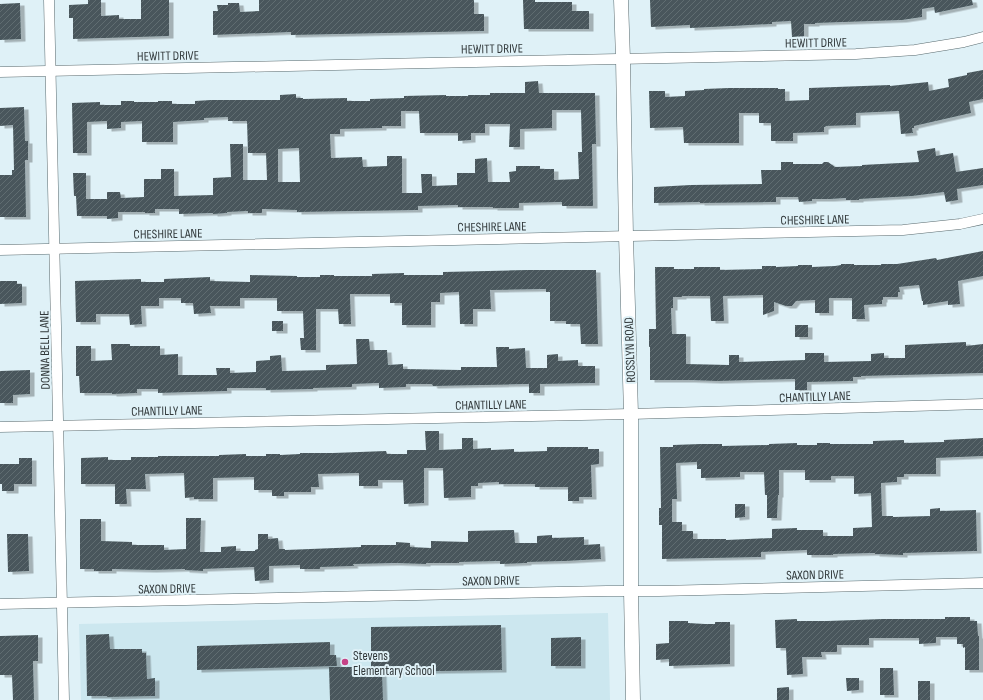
<svg xmlns="http://www.w3.org/2000/svg" width="983" height="700" viewBox="0 0 983 700" font-family="'Sofia Sans Condensed',sans-serif">
<style>
.built{fill:#cce7ef}
.building{fill:url(#building-hatch);fill-rule:evenodd;filter:url(#shadow)}
.lines{fill:none;stroke-linecap:round;stroke-linejoin:round}
.street-casing{stroke:#5a6b6f;stroke-width:11}
.secondary-casing{stroke:#5a6b6f;stroke-width:15}
.street{stroke:#fff;stroke-width:10}
.secondary{stroke:#fff;stroke-width:14}
.poi-dot{fill:#c64287;stroke:#dff1f7;stroke-width:1.5}
.labels{text-anchor:middle;stroke-width:4;stroke-linejoin:round;paint-order:stroke}
.street-label{font-size:13px;fill:#31383a;stroke:#dff1f7}
.poi-label{font-size:13px;fill:#31383a;stroke:#dff1f7;text-anchor:start}
</style>
<defs>
<pattern id="building-hatch" width="6" height="6" patternUnits="userSpaceOnUse"><rect width="6" height="6" fill="#48575c"/><path d="M-1 1l2-2M0 6l6-6M5 7l2-2" fill="none" stroke="#606d71"/></pattern>
<filter id="shadow"><feDropShadow dx="4.5" dy="2.5" stdDeviation="0" flood-color="#0004"/></filter>
</defs>
<rect width="100%" height="100%" fill="#dff1f7"/>
<path class="built" d="M608,613L610,700H81L79,624Z"/>
<g class="building">
<path d="M88,0H101V16L119,15V19H141V0H169V36L73,39V18H69V5L88,4Z"/>
<path d="M259,0H474V14H484V31L291,35V32L213,35V11H218L217,5H228V3H239L240,12L259,11Z"/>
<path d="M523,0H535V2H572V11H589V29H524Z"/>
<path d="M650,0H972L973,5L935,13L934,7L922,9V17L902,20L815,23V24H804V36L792,37L791,21L772,22V24L750,25L733,26L690,28V25L651,27Z"/>
<path d="M20,3L21,39L0,40V4Z"/>
<path d="M983,70V99L969,102L971,113L914,126V128H912L913,133L901,134L899,111L856,113V125L825,126L826,127H824V132L793,133V141H771V123H759V113H739V143H684L683,127L650,128L649,91H665V97L685,96V91L704,90V89L729,88H778V89H785V101L809,100V88L890,85V86L928,82L929,91L949,87L948,79L967,75V73Z"/>
<path d="M538,81L539,93H595L596,144H592L593,206H562V202L519,203V208H493V207H458V205L418,206V210L297,212V210L262,209V213H248V211L227,212V213L213,214V213L179,214V209H155V213H145V212H118V218L107,219V216H77L76,196H74L73,173H86V199H107V192H120L121,198L144,197V179H161V169H174V196L213,195V178L231,177L230,144H243V180H267L266,153H248L247,121H228V117L204,118V120L173,122V142H142V121L121,122V128L107,129V121L87,122V153H73L72,103L100,102V105H121V101H134V102H158V101H172V104H195V101L211,100H280V95L296,94V98H303V99L347,98V101H370V99L404,98V96L446,95V96H468V95H490V93H525V82ZM552,110H581L582,152H578L579,179L554,180V169H540V166H516V171L509,172L510,182H488L487,158L475,159V173H457V185L432,186V174H421L422,193H402V156H387V166L363,167L362,157L331,158L330,134H340V129L382,128V126H401V111H419L420,133H458V141L471,140V133H485V124H510L509,147H520V129L552,128ZM299,148L300,182H278V149Z"/>
<path d="M24,107L25,141H28V160H25L26,217H0V175H12V170H14L13,125L0,126V108Z"/>
<path d="M935,148L936,156L953,153L956,172L983,168V185L957,189L958,200L946,202L944,192L912,196L859,199V200H846V198L830,199H812V201L799,202L798,197H776V202L700,203V202L654,203V187L691,185L762,184L761,170H781V162H793V164H822L824,162H828L835,167L862,166V165L919,162L917,151Z"/>
<path d="M983,251V276L958,281L960,304L948,305V301L923,305V301H922L919,285L899,287L900,292H898V297H883V300H882V304L864,305L865,319H852V298H829V313H815V300L796,301L792,306H786L774,302V311L763,315V295L723,296L724,321H711L710,296H682V297H673V308H671L672,334H686V364L729,365V355H739V362L805,360V353H824V362L871,361V354L884,353V358H905V345L966,342V346L983,344V373L861,376V377H853V381L807,382V390H795V379L717,381L690,380H650V347H649V329H656L655,267H674V269H694V267H720V270L762,269V266H776V267L798,266V265H812V267L835,266L841,265V264H854V265H881V264H897L936,258L937,260Z"/>
<path d="M528,270H596L598,344H581L580,324H566V321H550V292H546V289L490,290L491,309H473V324H460L459,292L440,293V302H431V325H402V303H390V294H350L351,324H339L338,309H316V350H301L300,338H304L303,311H277V298H240V306H210L211,313L194,314L193,303H181V298H159V306H141L142,324L130,325L129,314H96V322H76L75,281L141,279V282H164V279L210,277V281L250,282V275L297,276V277H320V275H334V276H372V274L404,273V275H443V272Z"/>
<path d="M0,281H17V284H22V303L0,304Z"/>
<rect x="272" y="321" width="11" height="10"/>
<rect x="795" y="325" width="13" height="12"/>
<path d="M356,339H369L370,350H387L388,365L403,364V369L461,370V367H497L496,347H509V349L525,348L526,368H547V355L558,354V361L578,360V366H595V383L540,384V393H529V384L433,386L432,384H406V387L379,388V383L352,384V387L313,388V389L266,390V388H227V391L191,392L158,393V389H137V393L112,394V393H80L79,376H76V346H91V361L112,360L111,344H130V346H160V355L178,354V375H217L216,368H230V373L256,372V361L270,360V356L281,355L282,371L326,370V365L357,364Z"/>
<path d="M30,370V394L13,395V403H0V371Z"/>
<path d="M425,431H439V450L462,449V438H473V449L491,448V450L514,449V452L547,451V447H588V449H599V464L591,465L592,497H579V501H568V487H535V484H499V482L478,483V486H471V497L444,498L443,468H424V503L404,504L403,480H378V486H359V473L318,474L319,487H311V492H284V496H272V490H254V477L213,478V499H194V497L185,498L184,473L145,474L146,489H126L127,504H115V484H81V458L108,457V460H131V457H158V456H219V455L246,454V456H266V454H280V455L300,454V453H333L386,451L387,454H407V450H426Z"/>
<path d="M983,438V456L936,458V474H904V477H897V482L881,483L882,516H893V517L930,516V509L940,508V511L976,510L977,551L903,553V555L875,554V553L833,554V555H807V550L761,552V557L662,559V525H659V508H661L660,447H673V445L701,444H722V446L769,445V444L797,443V445H817V443H830V444H873V441L904,440V443L944,442V440ZM697,462V469H701V478L740,477V472H764L765,495H767V518H777L778,495H779V470H805V480H831V476H854V494L871,493L872,527L853,528V536H823V530H797V528L772,529V538L726,540V539H693V531H682V522H672V499H677L676,463Z"/>
<path d="M19,458H32V484H14V491H2V484H0V464H19Z"/>
<path d="M735,504H745V517L735,518Z"/>
<path d="M186,518H201L200,552H221V547L236,546V551H255V550L258,549V534H268V539L278,538L279,549H285V550L361,547V545H396V542L410,543V547L431,548V541L468,542V531L514,530L515,543H537V536L552,535V538L584,537V545L600,544L601,559L565,561L527,562V563L500,564V561L459,562V563H426V564L396,563L353,564L354,566L320,567V569H300V565L269,566V580L255,581L254,567L203,569V571L185,570V569L152,570L112,569V571H94V569H80V519H101V541L132,542V545H164V550L186,549Z"/>
<path d="M7,534H28L29,571L8,572Z"/>
<path d="M945,617H970V621H977L978,636H979V670H965V647L963,648V644H957V637H936V643L919,644V638H869V645H837V652H821L822,657H802L803,674L787,675L786,648H776L775,620L797,619V621H827L883,619H945Z"/>
<path d="M669,621H688V623L705,624H715V622H730V664L669,666V659L656,660V644L669,643Z"/>
<path d="M501,625L502,670L382,672L383,700H330L329,667H371V627Z"/>
<path d="M109,634L110,649H142V653H146L147,679L155,678V696L107,697V696H87L86,635Z"/>
<path d="M38,635V661H33L34,700H13L12,675H0V636Z"/>
<path d="M581,637V666H551V638Z"/>
<path d="M330,642V655H336L337,666L197,670V646Z"/>
<path d="M880,668H893L894,695H880Z"/>
<path d="M846,678H859V690L847,691Z"/>
<rect x="918" y="681" width="12" height="19"/>
<path d="M789,687V700H777V688Z"/>
</g>
<g class="lines">
<defs>
<g id="street">
<path d="M49,0L64,700"/>
<path d="M0,72L856,54L915,50L964,42L983,37"/>
<path d="M0,250L903,230L960,224L983,219"/>
<path d="M0,427L631,414L983,404"/>
<path d="M0,604L607,591H659L983,583"/>
</g>
<path id="secondary" d="M621,0L623,59L626,236L631,414V591L633,700"/>
</defs>
<use href="#street" class="street-casing"/>
<use href="#secondary" class="secondary-casing"/>
<use href="#street" class="street"/>
<use href="#secondary" class="secondary"/>
</g>
<circle class="poi-dot" cx="345" cy="662" r="4"/>
<g class="labels">
<g class="street-label">
<text transform="translate(816 42) rotate(-1)" y="5">HEWITT DRIVE</text>
<text transform="translate(492 48) rotate(-1)" y="5">HEWITT DRIVE</text>
<text transform="translate(168 55) rotate(-1)" y="5">HEWITT DRIVE</text>
<text transform="translate(815 219) rotate(-1)" y="5">CHESHIRE LANE</text>
<text transform="translate(492 226) rotate(-1)" y="5">CHESHIRE LANE</text>
<text transform="translate(168 233) rotate(-1)" y="5">CHESHIRE LANE</text>
<text transform="translate(44 350) rotate(-91)" y="5">DONNA BELL LANE</text>
<text transform="translate(629 350) rotate(-92)" y="5">ROSSLYN ROAD</text>
<text transform="translate(815 396) rotate(-2)" y="5">CHANTILLY LANE</text>
<text transform="translate(491 404) rotate(-1)" y="5">CHANTILLY LANE</text>
<text transform="translate(167 410) rotate(-1)" y="5">CHANTILLY LANE</text>
<text transform="translate(815 574) rotate(-1)" y="5">SAXON DRIVE</text>
<text transform="translate(491 580) rotate(-1)" y="5">SAXON DRIVE</text>
<text transform="translate(167 588) rotate(-1)" y="5">SAXON DRIVE</text>
</g>
<g class="poi-label">
<text x="353" y="660">Stevens<tspan x="353" dy="15">Elementary School</tspan></text>
</g>
</g>
</svg>
